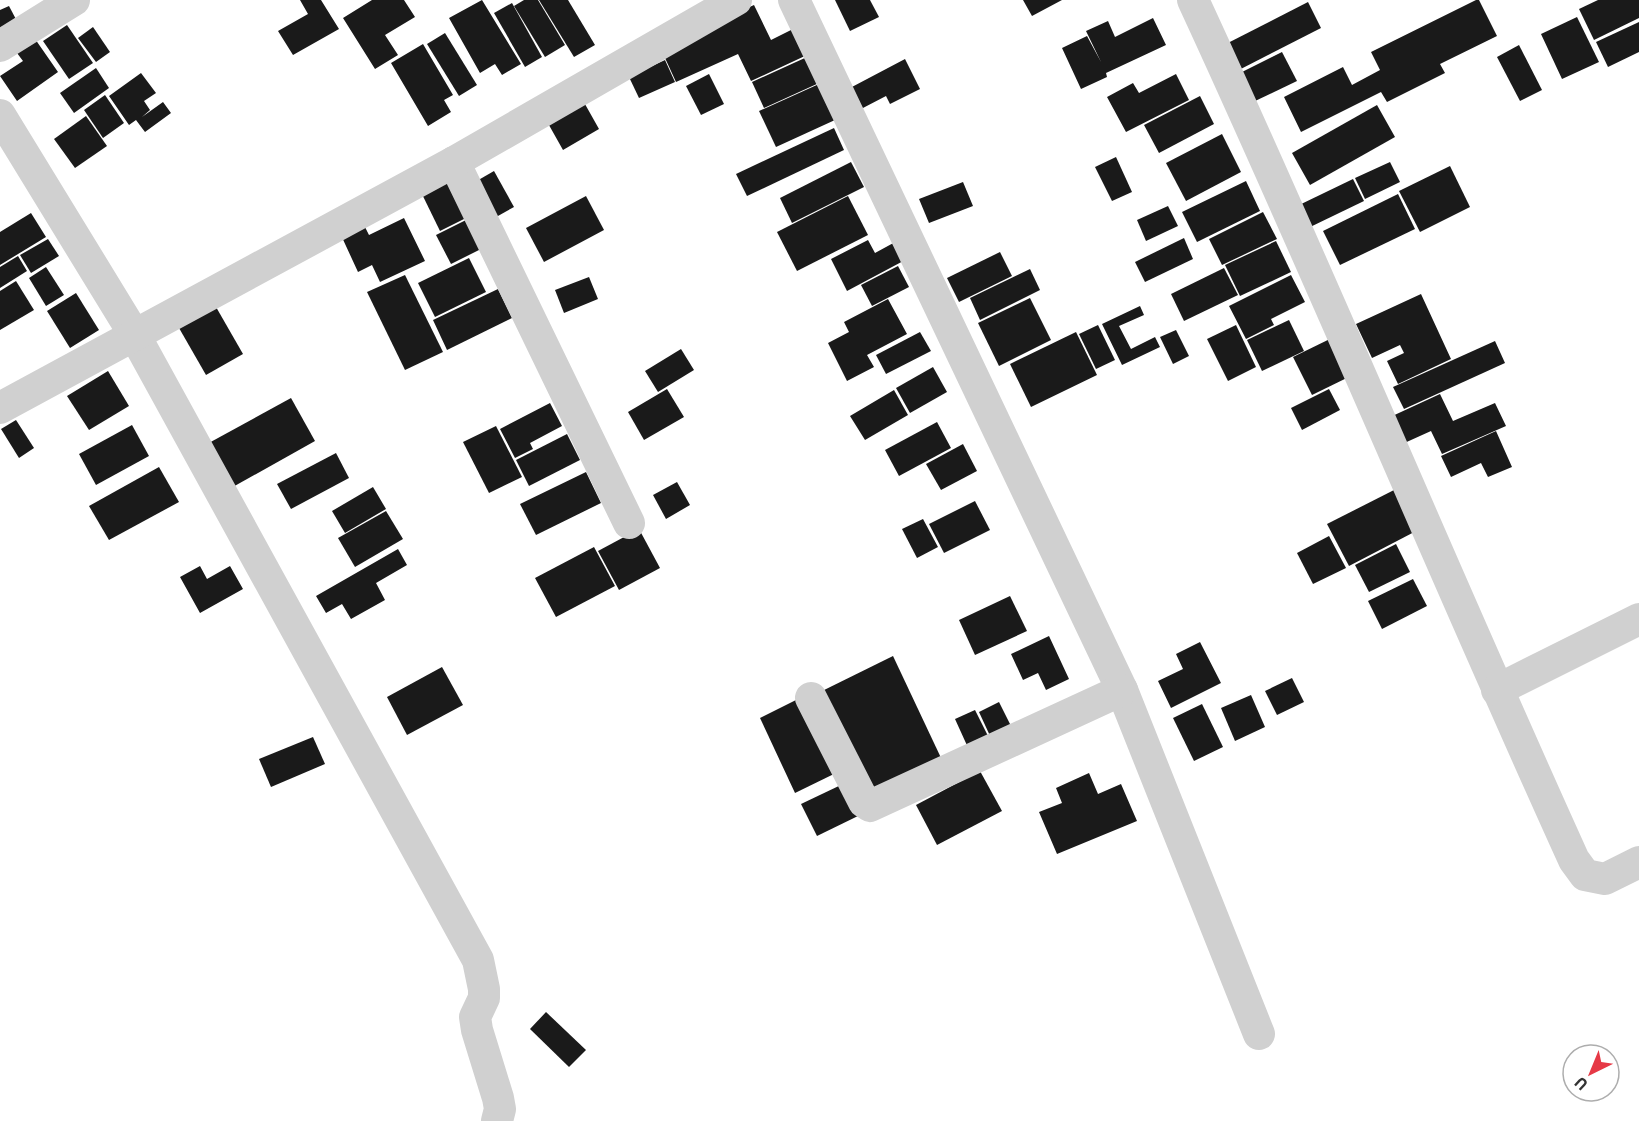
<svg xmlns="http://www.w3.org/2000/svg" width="1639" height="1121" viewBox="0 0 1639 1121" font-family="'IBM Plex Sans',sans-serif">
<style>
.building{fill:#1a1a1a}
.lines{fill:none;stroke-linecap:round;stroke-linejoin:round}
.minor{stroke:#d0d0d0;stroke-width:32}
</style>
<rect width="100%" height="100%" fill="#fff"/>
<g class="building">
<path d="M300,0H321L339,29L293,55L278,31L308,14Z"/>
<path d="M372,0H404L415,17L385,35L398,55L375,69L343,18Z"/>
<path d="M482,0L521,64L502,75L495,64L480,73L449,18Z"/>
<path d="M524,0H538L565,45L545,57L514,6Z"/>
<path d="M539,0H568L595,45L574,57Z"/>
<path d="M835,0H870L879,17L850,31Z"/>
<path d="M1023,0H1062L1032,16Z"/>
<path d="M1476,0H1479L1497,36L1440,64L1445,73L1387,102L1381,92L1301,132L1284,97L1343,67L1352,85L1380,70L1371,52Z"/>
<path d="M1598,0H1639V18L1594,40L1579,9Z"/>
<path d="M1308,2L1321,28L1233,73L1220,47Z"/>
<path d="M512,3L542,57L525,67L494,13Z"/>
<path d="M754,5L771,40L795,28L807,55L751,81L738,54L676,82L660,47Z"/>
<path d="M9,6L19,25L0,36V10Z"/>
<path d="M1577,17L1599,62L1562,79L1541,34Z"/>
<path d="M1153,18L1166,45L1106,73L1107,77L1081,89L1062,48L1087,36L1101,62L1086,31L1108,21L1115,37Z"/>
<path d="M1639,22V52L1608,67L1596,42Z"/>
<path d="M67,25L93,63L69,79L43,41Z"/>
<path d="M93,27L110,52L96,62L78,38Z"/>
<path d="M445,33L477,85L459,96L427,44Z"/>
<path d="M33,36L58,72L17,101L0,76L23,61L14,49Z"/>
<path d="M423,44L453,95L444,100L451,112L428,126L391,63Z"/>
<path d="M1519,45L1542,90L1520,101L1497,57Z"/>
<path d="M1282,52L1297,81L1253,102L1238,74Z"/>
<path d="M807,57L819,83L764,108L752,82Z"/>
<path d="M905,59L920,89L890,104L886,96L861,109L850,88Z"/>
<path d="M665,60L675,82L639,98L629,77Z"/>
<path d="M96,68L109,88L74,113L60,93Z"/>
<path d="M141,73L156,93L144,101L150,110L142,117L163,102L171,113L145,132L136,120L129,125L109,96Z"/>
<path d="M709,74L724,104L701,115L686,86Z"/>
<path d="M1176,74L1189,100L1126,132L1107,97L1133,83L1139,93Z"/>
<path d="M819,84L835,120L776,147L759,111Z"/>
<path d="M105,95L124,123L103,138L84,110Z"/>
<path d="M1200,96L1214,124L1159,153L1144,125Z"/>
<path d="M581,97L599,129L563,150L545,118Z"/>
<path d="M1377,105L1395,137L1310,185L1292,153Z"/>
<path d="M86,116L107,146L75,168L54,139Z"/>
<path d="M834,128L844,150L747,196L736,174Z"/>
<path d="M1222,134L1241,172L1186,201L1166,163Z"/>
<path d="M1116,157L1132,192L1112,201L1095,167Z"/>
<path d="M851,162L864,187L792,223L780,198Z"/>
<path d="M1390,162L1400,182L1365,199L1355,178Z"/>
<path d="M1450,166L1470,207L1420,232L1399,191Z"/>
<path d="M494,171L514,207L489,221L468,186Z"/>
<path d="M451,172L472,215L440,231L419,188Z"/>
<path d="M1353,179L1364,201L1306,229L1295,207Z"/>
<path d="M1246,181L1260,211L1197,242L1182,212Z"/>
<path d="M963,182L973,206L929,223L919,199Z"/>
<path d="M1398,194L1415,229L1340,265L1323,231Z"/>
<path d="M586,196L604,230L544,262L526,228Z"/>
<path d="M848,196L868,235L797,271L777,232Z"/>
<path d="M1168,206L1178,226L1146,241L1137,220Z"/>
<path d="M1263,212L1277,239L1222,265L1209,239Z"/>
<path d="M31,213L46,237L0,265V232Z"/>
<path d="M474,216L489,245L451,264L436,235Z"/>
<path d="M404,218L425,261L380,282L372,265L358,272L340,233L363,223L369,235Z"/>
<path d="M1184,238L1193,259L1145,282L1135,262Z"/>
<path d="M48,239L59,256L31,273L20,255Z"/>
<path d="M868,240L875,253L897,241L907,259L847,291L831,259Z"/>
<path d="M1276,241L1291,272L1240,296L1225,265Z"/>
<path d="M1000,252L1012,276L959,302L947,278Z"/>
<path d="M18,256L27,271L0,288V267Z"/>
<path d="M469,258L486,292L435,317L418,283Z"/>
<path d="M898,266L909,287L872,306L861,285Z"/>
<path d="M46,267L64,295L46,306L29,278Z"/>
<path d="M1224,268L1238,295L1184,321L1171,294Z"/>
<path d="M1030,269L1040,290L980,320L970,298Z"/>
<path d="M405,275L443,352L405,370L367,292Z"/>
<path d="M1291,275L1305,302L1271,319L1274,325L1246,339L1229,306Z"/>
<path d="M589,277L598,299L564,313L555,290Z"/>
<path d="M16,281L34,310L0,330V291Z"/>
<path d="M498,289L512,318L447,350L433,320Z"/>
<path d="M76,293L99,330L70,348L47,311Z"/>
<path d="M1421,294L1451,359L1398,384L1387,361L1404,353L1400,345L1372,358L1356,324Z"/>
<path d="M1030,298L1051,340L999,366L978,323Z"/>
<path d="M888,299L907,334L867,355L874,367L847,381L828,343L849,332L844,322Z"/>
<path d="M212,300L243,354L206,375L175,321Z"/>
<path d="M1140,306L1144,315L1119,326L1131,349L1155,337L1160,347L1122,365L1102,324Z"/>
<path d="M1289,320L1304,351L1262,371L1247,340Z"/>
<path d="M1098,325L1115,360L1096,369L1079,334Z"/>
<path d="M1236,325L1256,367L1228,381L1207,339Z"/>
<path d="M1176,330L1189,356L1173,364L1160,337Z"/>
<path d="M920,332L931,351L886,374L876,355Z"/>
<path d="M1076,332L1097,375L1031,407L1010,364Z"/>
<path d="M1338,335L1357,373L1312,395L1293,357Z"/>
<path d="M1495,341L1505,363L1404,409L1393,387Z"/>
<path d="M681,349L694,370L658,392L645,371Z"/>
<path d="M933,367L947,392L910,413L896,388Z"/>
<path d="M108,371L129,406L89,430L67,396Z"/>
<path d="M667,389L684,417L644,440L628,412Z"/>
<path d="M1329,389L1340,410L1302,430L1291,408Z"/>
<path d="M894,390L908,415L865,440L850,416Z"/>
<path d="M1440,394L1453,421L1495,403L1506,426L1442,454L1431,431L1400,445L1388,418Z"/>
<path d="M291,398L315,441L231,488L207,444Z"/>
<path d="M550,403L562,426L530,443L533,449L515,458L500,429Z"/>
<path d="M16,420L34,448L19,458L1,429Z"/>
<path d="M937,422L951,448L899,476L885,450Z"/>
<path d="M132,425L149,456L96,485L79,454Z"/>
<path d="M496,426L522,477L489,493L463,442Z"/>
<path d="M1496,431L1512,467L1488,477L1481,463L1451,477L1441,456Z"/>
<path d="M567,434L580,460L529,486L516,460Z"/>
<path d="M963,444L977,471L941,490L926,464Z"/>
<path d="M336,453L349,478L291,509L277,484Z"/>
<path d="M159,467L179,502L109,540L89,506Z"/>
<path d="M586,472L601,503L536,535L520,504Z"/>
<path d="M677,482L690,505L666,519L653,495Z"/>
<path d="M373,487L386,509L345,533L332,511Z"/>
<path d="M1398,488L1420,529L1349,566L1327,524Z"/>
<path d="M975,501L990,530L944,553L929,524Z"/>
<path d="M386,511L403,539L355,567L338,538Z"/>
<path d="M923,519L938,547L917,558L902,529Z"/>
<path d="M639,529L660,568L619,590L598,551Z"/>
<path d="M1329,536L1346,568L1313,584L1297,553Z"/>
<path d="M1396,544L1410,572L1369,592L1355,565Z"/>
<path d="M594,547L615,586L556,617L535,578Z"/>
<path d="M398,549L407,565L376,583L385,600L351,619L342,604L326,613L316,596Z"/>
<path d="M200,566L207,579L230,566L243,589L200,613L180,577Z"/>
<path d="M1413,579L1427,606L1382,629L1368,601Z"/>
<path d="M1010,596L1027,631L975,655L959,620Z"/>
<path d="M1049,636L1069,679L1046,690L1038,673L1023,680L1011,654Z"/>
<path d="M1200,642L1221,683L1171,708L1158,681L1183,669L1176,654Z"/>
<path d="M893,656L942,760L865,797L816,694Z"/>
<path d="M442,667L463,705L407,735L387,697Z"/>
<path d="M1292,678L1304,702L1277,715L1265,691Z"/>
<path d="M1251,695L1265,727L1235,741L1221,708Z"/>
<path d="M802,697L838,772L795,793L760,718Z"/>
<path d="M999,702L1012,728L991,738L979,712Z"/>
<path d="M1202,704L1223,747L1194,761L1173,718Z"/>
<path d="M975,710L991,742L970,752L955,719Z"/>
<path d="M313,737L325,764L271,787L259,759Z"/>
<path d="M980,771L1002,811L937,845L916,805Z"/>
<path d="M1089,773L1098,794L1121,784L1137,821L1057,854L1039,812L1062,803L1056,788Z"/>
<path d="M843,784L858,816L817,836L801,804Z"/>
<path d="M546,1012L586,1050L569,1067L530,1029Z"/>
</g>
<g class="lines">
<g class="minor">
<path d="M794,0L1122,690L1259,1034"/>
<path d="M1193,0C1325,285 1444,574 1574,860L1585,875L1605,879L1639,862"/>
<path d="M0,46L74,0"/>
<path d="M0,115L134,334L478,960L484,989V998L475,1017L477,1030L498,1098L500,1109L497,1121"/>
<path d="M454,162L629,523"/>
<path d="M0,408L454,162L736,0"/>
<path d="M1497,690L1639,619"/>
<path d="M811,698L864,802L870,806L1122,690"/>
</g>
</g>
<g transform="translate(1591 1073) rotate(223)"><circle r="28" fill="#ffffff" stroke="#adadad" stroke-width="1.5"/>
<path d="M0-4.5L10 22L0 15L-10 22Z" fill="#e63946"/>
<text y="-9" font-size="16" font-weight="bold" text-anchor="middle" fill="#333333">U</text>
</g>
</svg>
